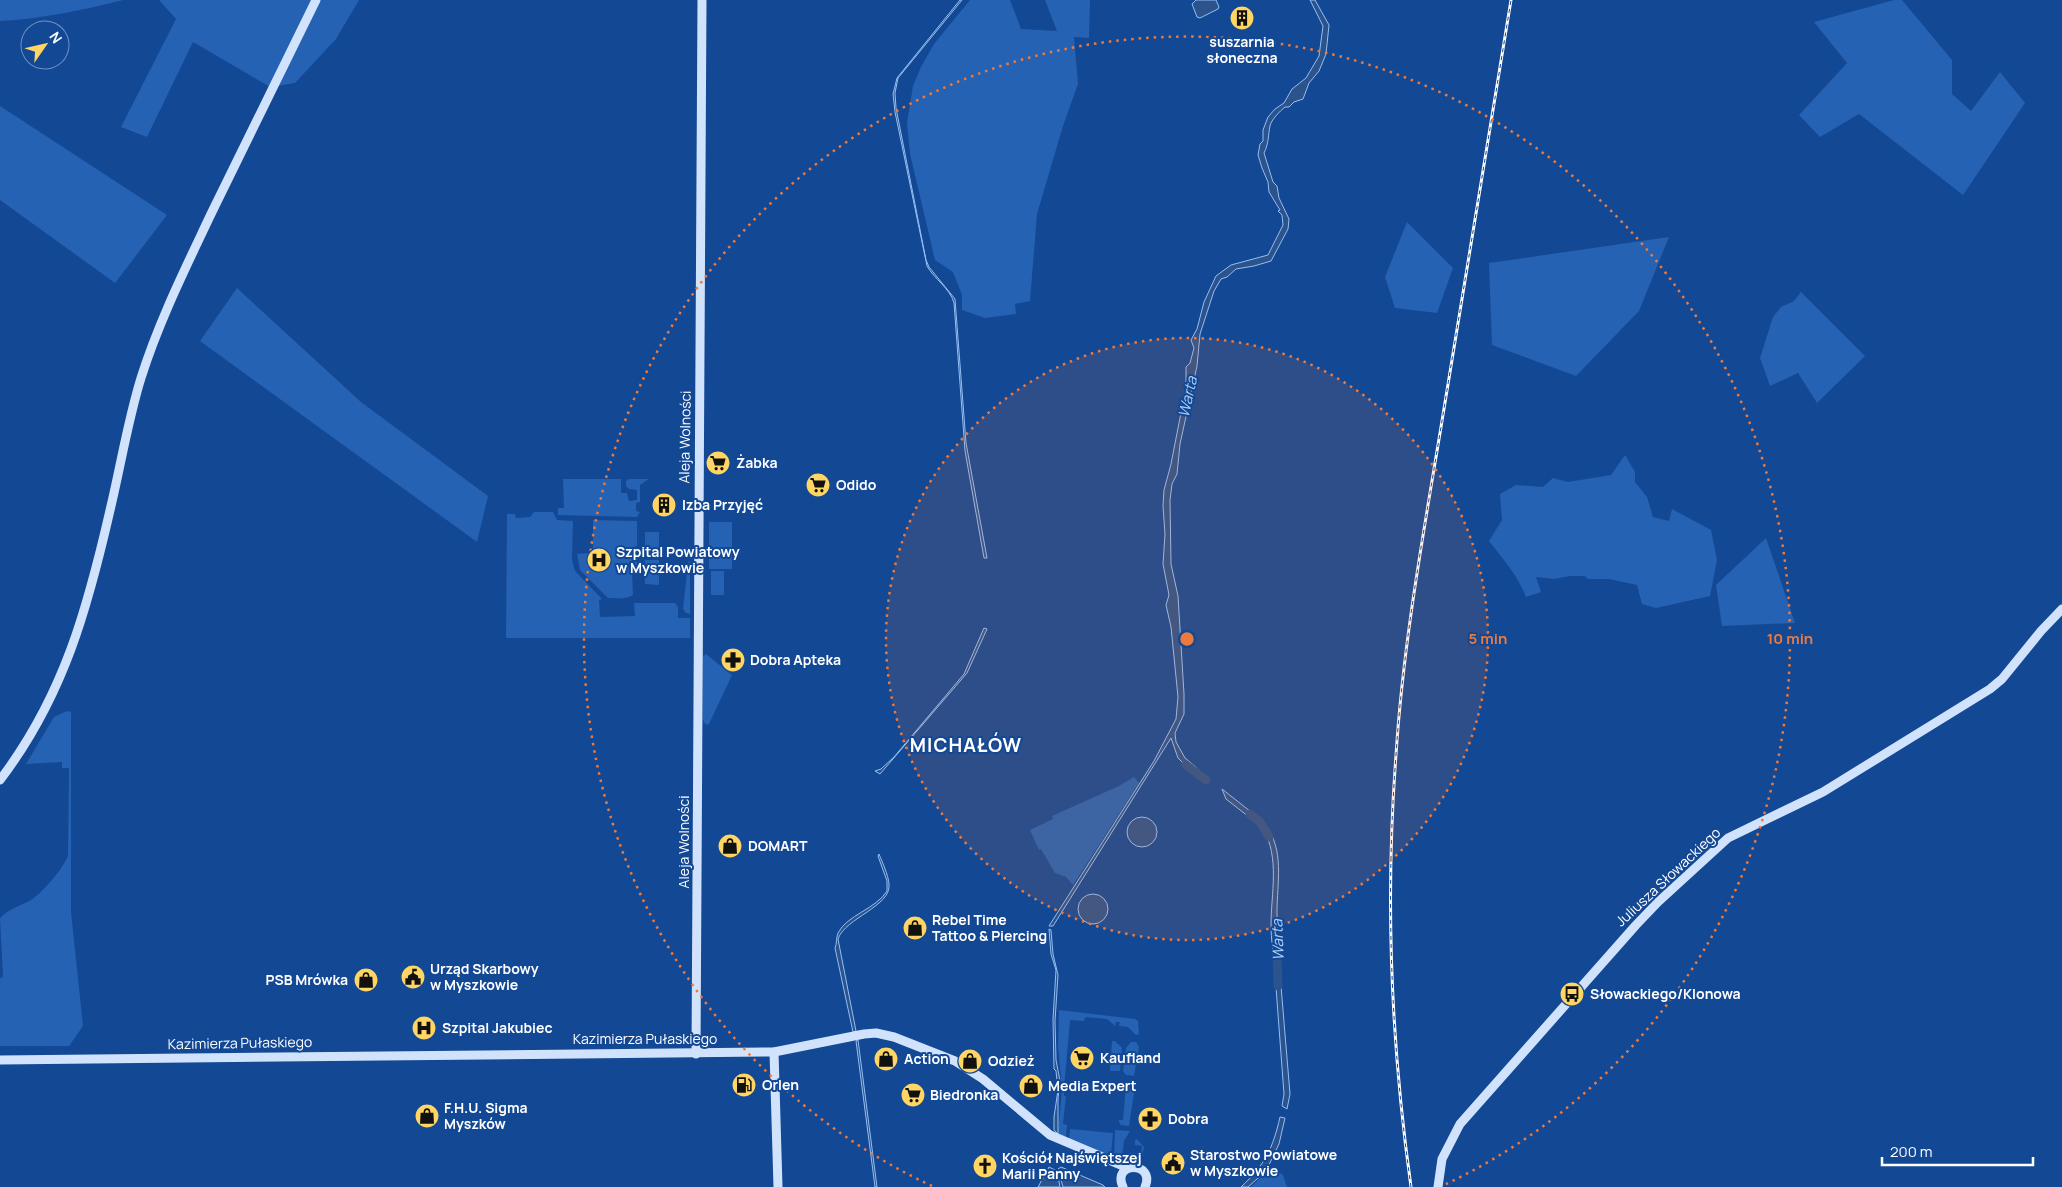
<svg xmlns="http://www.w3.org/2000/svg" width="2062" height="1187" viewBox="0 0 2062 1187" font-family="Manrope,sans-serif">
<style>
.green{fill:#2562b3}
.water{fill:#2c538b;stroke:#94bff5}
.lines{fill:none;stroke-linecap:round;stroke-linejoin:round}
.river{stroke:#2c538b;stroke-width:9}
.secondary{stroke:#d1e3fc;stroke-width:9}
.rail-casing{stroke:#fff;stroke-width:3}
.rail{stroke:#134894;stroke-width:1;stroke-dasharray:4;stroke-linecap:butt}
.ring{fill:none;stroke:#ed7a3d;stroke-width:2.5;stroke-dasharray:2.5 5}
.labels{text-anchor:middle;stroke-width:4;stroke-linejoin:round;paint-order:stroke}
.poi-label{font-size:14px;font-weight:bold;fill:#fff;stroke:#134894;text-anchor:start}
.street-label{font-size:14px;fill:#fff;stroke:#134894}
.water-label{font-size:15px;font-style:italic;fill:#aecff9;stroke:#134894}
.district-label{font-size:19px;font-weight:bold;letter-spacing:1px;fill:#fff;stroke:#134894}
.centre{fill:#ed7a3d;stroke:#134894;stroke-width:2.5}
.ring-label{font-size:15px;text-anchor:middle;font-weight:bold;fill:#ed7a3d;stroke:#134894;stroke-width:4;stroke-linejoin:round;paint-order:stroke}
</style>
<rect width="100%" height="100%" fill="#134894"/>
<g class="green">
<path d="M0,0H123C83,10 42,19 0,21Z"/>
<path d="M159,0H359L336,39L295,83L270,87L193,42L147,137L121,127L176,19Z"/>
<path d="M970,0H1010L1021,29L1057,31L1045,0H1090L1089,38L1074,37L1078,84L1063,126L1037,214L1030,301L1015,304L1016,314L985,318L962,310V295L953,272L935,260L910,154L907,123L913,86L921,67L934,44Z"/>
<path d="M1894,0H1902L1952,60V94L1971,111L2000,72L2025,103L1963,195L1859,114L1820,137L1799,115L1847,63L1814,22Z"/>
<path d="M0,106L167,215L115,283L0,200Z"/>
<path d="M1407,222L1453,268L1437,313L1395,308L1385,277Z"/>
<path d="M1669,237L1639,311L1576,376L1492,345L1489,263Z"/>
<path d="M237,288L361,402L488,496L477,542L200,341Z"/>
<path d="M1801,292L1865,356L1817,403L1798,373L1770,386L1760,358L1773,317L1781,307L1794,301Z"/>
<path d="M1625,455L1635,472V482L1647,497L1653,517L1669,521L1672,509L1711,530L1717,560L1710,596L1656,608L1642,604L1637,585L1609,579H1588L1585,576H1570L1554,579L1536,577L1541,592L1526,597C1518,576 1503,559 1489,541L1502,520L1500,494L1516,485L1543,487L1553,478L1568,482L1611,475Z"/>
<path d="M563,479H621V493H627L629,501L637,500V490L629,489L626,486V481L629,479H649L640,485V502L636,503V511L640,512L637,517L558,515V508H564Z"/>
<path d="M534,512H553L557,520L573,521L572,560L575,571L602,599L599,600L600,617L635,616L634,603H675L678,607V618H690V638H506L507,514H515L516,518L530,517Z"/>
<path d="M593,520L637,521V546L633,547V558L637,562V571H632L633,595C625,600 617,598 608,598L580,570L577,554L589,553L593,550Z"/>
<rect x="709" y="522" width="23" height="47"/>
<rect x="645" y="532" width="14" height="24"/>
<path d="M1766,538L1795,623L1722,626L1716,585Z"/>
<path d="M645,560H659V585L645,584Z"/>
<path d="M690,561V614L686,613L683,609L688,563Z"/>
<rect x="711" y="571" width="13" height="24"/>
<path d="M706,654L732,675L709,724L706,725L703,720V657Z"/>
<path d="M67,711L71,712V912L83,1026L69,1046H0V978L3,977L0,918C8,909 20,906 31,900C41,894 65,867 68,855L69,768H62V762L26,764L54,717Z"/>
<path d="M1134,777L1139,783L1073,885L1066,877L1055,873L1041,849L1039,850L1030,830L1053,819L1052,816L1119,786Z"/>
<path d="M1059,1010L1135,1019L1138,1021L1139,1034L1136,1035L1128,1027L1119,1026L1120,1022H1116L1115,1026L1107,1019L1085,1017L1084,1021L1070,1020L1064,1089V1096H1066L1063,1124L1067,1125L1066,1137L1058,1134L1062,1090L1058,1046Z"/>
<path d="M1112,1041H1115L1122,1048L1120,1071H1110Z"/>
<path d="M1131,1042H1136L1139,1047L1134,1076L1126,1075L1123,1071L1126,1048Z"/>
<path d="M1125,1081L1132,1082L1135,1086L1129,1126L1121,1125L1119,1122V1120H1123L1126,1086H1122Z"/>
<path d="M1070,1129L1113,1133L1111,1154L1109,1155L1069,1139Z"/>
<path d="M1115,1130L1130,1131L1124,1141L1122,1157H1125V1153L1141,1154L1142,1146L1135,1145V1140L1137,1139L1144,1147L1142,1157L1120,1162L1114,1158Z"/>
<path d="M1271,1167L1283,1175L1287,1187H1251Z"/>
</g>
<g class="water">
<path d="M960,0H962L898,78L895,93L896,108L926,260L929,267L955,299L966,443L987,558H984L965,451L954,303C950,288 934,279 927,266L895,112L893,94L897,78Z"/>
<path d="M1196,0H1216L1219,7L1218,9L1200,18L1197,17L1192,4Z"/>
<path d="M1310,0H1315L1329,25L1326,54L1319,71L1309,83L1303,99L1294,102L1289,107H1285C1280,111 1271,120 1270,126C1268,135 1269,143 1264,153L1273,182L1277,186L1279,198L1289,219L1288,229L1271,261L1254,266L1236,269L1227,277L1221,279L1214,291L1200,334L1197,366L1180,444L1177,474L1172,484L1170,500L1171,564L1178,596L1184,694V714L1175,733L1176,742L1185,758L1197,768L1195,775L1178,758L1171,738L1053,926H1049L1154,761L1176,719L1178,697L1171,627L1166,605L1169,595L1163,564L1165,534L1163,506L1164,490L1171,464L1186,387V367L1190,363L1194,348L1191,340L1197,329L1204,302L1216,276L1231,265L1268,255L1283,225L1282,215L1278,211L1280,210L1269,192L1268,182L1262,168L1258,155L1260,144L1263,141V130L1268,117L1275,109L1284,103L1292,89L1306,78L1319,56L1323,26Z"/>
<path d="M984,628L987,629L967,673L880,774L875,771L881,769L894,757L964,674Z"/>
<path d="M1222,789L1260,819L1258,824L1226,799Z"/>
<circle cx="1142" cy="832" r="15"/>
<path d="M1265,825C1285,849 1277,883 1277,912C1277,930 1278,948 1280,966L1275,967C1273,953 1271,939 1271,925C1271,894 1280,857 1263,829Z"/>
<path d="M879,854C883,864 888,874 889,884C892,906 845,918 838,939L856,1031L853,1032L835,948C837,944 836,938 838,933C847,915 876,909 887,891V881L878,856Z"/>
<circle cx="1093" cy="909" r="15"/>
<path d="M1049,929L1051,930L1053,954L1058,975L1055,1021L1056,1060L1060,1081L1058,1098V1134L1054,1130V1117L1058,1090L1056,1071L1054,1069L1053,1019L1056,970L1051,954Z"/>
<path d="M1275,974H1280L1290,1094L1287,1109L1282,1106L1284,1094Z"/>
<path d="M858,1040L877,1187H875L856,1041Z"/>
<path d="M1280,1117L1285,1118L1279,1144L1266,1171L1248,1187H1241C1265,1165 1273,1148 1280,1117Z"/>
<path d="M1049,1167L1057,1171L1060,1187H1038Z"/>
<path d="M1061,1167L1103,1185L1105,1187H1063L1058,1169Z"/>
</g>
<g class="lines">
<g class="river">
<path d="M1186,765L1206,780"/>
<path d="M1250,814L1260,822L1269,837"/>
<path d="M1277,956L1278,986"/>
</g>
<g class="secondary">
<path d="M0,780C64,696 88,607 111,506C121,464 128,420 141,378C159,321 186,267 211,214C246,142 281,71 316,0"/>
<path d="M774,1052L778,1187"/>
<path d="M696,1054L702,0"/>
<path d="M0,1060L774,1052L864,1034L876,1033L894,1037L955,1061L983,1079L1050,1135L1128,1168"/>
<path d="M1123,1187C1111,1161 1156,1161 1145,1187"/>
<path d="M1438,1187L1442,1159L1460,1124L1636,925L1658,902L1728,838L1823,792L1990,689L2002,679L2041,631L2062,609"/>
</g>
<defs>
<path id="rail" d="M1411,1187C1391,1044 1385,899 1396,755C1403,645 1423,536 1441,427C1464,285 1488,142 1511,0"/>
</defs>
<use href="#rail" class="rail-casing"/>
<use href="#rail" class="rail"/>
</g>
<circle cx="1187" cy="639" r="301" fill="#ed7a3d" fill-opacity=".12"/>
<g class="ring">
<circle cx="1187" cy="639" r="301"/>
<path d="M932 1186A603 603 0 1 1 1442 1186"/>
</g>
<defs>
<symbol id="building-disc" viewBox="-11 -11 22 22"><circle r="9.5" fill="#ffd563" stroke="#134894"/><path d="M-4-6H4V6H1V3H-1V6H-4ZM-2.5-4.3h1.7v1.8h-1.7ZM.8-4.3h1.7v1.8H.8ZM-2.5-1h1.7V.8h-1.7ZM.8-1h1.7V.8H.8Z" fill="#111"/></symbol>
<symbol id="supermarket-disc" viewBox="-11 -11 22 22"><circle r="9.5" fill="#ffd563" stroke="#134894"/><path d="M-6-5.5h2.5l.6 2H6L4.5 2H-2.5L-4.4-4H-6ZM-1.5 3.2a1.3 1.3 0 1 0 .1 0ZM3 3.2a1.3 1.3 0 1 0 .1 0Z" fill="#111"/></symbol>
<symbol id="hospital-disc" viewBox="-11 -11 22 22"><circle r="9.5" fill="#ffd563" stroke="#134894"/><path d="M-5-5h3v3.5h4V-5h3V5h-3V1.5h-4V5h-3Z" fill="#111"/></symbol>
<symbol id="pharmacy-disc" viewBox="-11 -11 22 22"><circle r="9.5" fill="#ffd563" stroke="#134894"/><path d="M-2-6h4v4h4v4h-4v4h-4v-4h-4v-4h4Z" fill="#111"/></symbol>
<symbol id="shop-disc" viewBox="-11 -11 22 22"><circle r="9.5" fill="#ffd563" stroke="#134894"/><path d="M-5-2.5h2.3a2.7 3.5 0 0 1 5.4 0H5L5.5 6h-11ZM-1.5-2.5h3a1.5 2.3 0 0 0-3 0Z" fill="#111"/></symbol>
<symbol id="civic-disc" viewBox="-11 -11 22 22"><circle r="9.5" fill="#ffd563" stroke="#134894"/><path d="M-.6-6.5H3V-4.5H.6V-3L4-1V1h2V6H-6V1h2V-1L-.6-3ZM-1.2 2.5V6h2.4V2.5Z" fill="#111"/></symbol>
<symbol id="bus-disc" viewBox="-11 -11 22 22"><circle r="9.5" fill="#ffd563" stroke="#134894"/><path d="M-5-6H5V4H4V6H2V4H-2V6H-4V4H-5ZM-3.5-4V0h7V-4ZM-3.5 1.2v1.5H-2V1.2ZM2 1.2v1.5H3.5V1.2Z" fill="#111"/></symbol>
<symbol id="fuel-disc" viewBox="-11 -11 22 22"><circle r="9.5" fill="#ffd563" stroke="#134894"/><path d="M-5.5-6h7V0h2V4h1.3V-2.5L3-4.5l.8-.8L6-3V5H2.5V1h-1V6h-7ZM-4.2-4.7v3.2H.2V-4.7Z" fill="#111"/></symbol>
<symbol id="church-disc" viewBox="-11 -11 22 22"><circle r="9.5" fill="#ffd563" stroke="#134894"/><path d="M-1.2-6h2.4v3.5h3.3v2.4h-3.3V6h-2.4V-.1h-3.3v-2.4h3.3Z" fill="#111"/></symbol>
</defs>
<g fill-rule="evenodd">
<use href="#building-disc" x="1228" y="4" width="28" height="28"/>
<use href="#supermarket-disc" x="704" y="449" width="28" height="28"/>
<use href="#supermarket-disc" x="804" y="471" width="28" height="28"/>
<use href="#building-disc" x="650" y="491" width="28" height="28"/>
<use href="#hospital-disc" x="585" y="546" width="28" height="28"/>
<use href="#pharmacy-disc" x="719" y="646" width="28" height="28"/>
<use href="#shop-disc" x="716" y="832" width="28" height="28"/>
<use href="#shop-disc" x="901" y="914" width="28" height="28"/>
<use href="#civic-disc" x="399" y="963" width="28" height="28"/>
<use href="#shop-disc" x="352" y="966" width="28" height="28"/>
<use href="#bus-disc" x="1558" y="980" width="28" height="28"/>
<use href="#hospital-disc" x="410" y="1014" width="28" height="28"/>
<use href="#supermarket-disc" x="1068" y="1044" width="28" height="28"/>
<use href="#shop-disc" x="872" y="1045" width="28" height="28"/>
<use href="#shop-disc" x="956" y="1047" width="28" height="28"/>
<use href="#fuel-disc" x="730" y="1071" width="28" height="28"/>
<use href="#shop-disc" x="1017" y="1072" width="28" height="28"/>
<use href="#supermarket-disc" x="899" y="1081" width="28" height="28"/>
<use href="#shop-disc" x="413" y="1102" width="28" height="28"/>
<use href="#pharmacy-disc" x="1136" y="1105" width="28" height="28"/>
<use href="#civic-disc" x="1159" y="1149" width="28" height="28"/>
<use href="#church-disc" x="971" y="1152" width="28" height="28"/>
</g>
<g class="labels">
<g class="poi-label">
<text x="1242" y="47" text-anchor="middle">suszarnia<tspan x="1242" dy="16">słoneczna</tspan></text>
<text x="736" y="468">Żabka</text>
<text x="836" y="490">Odido</text>
<text x="682" y="510">Izba Przyjęć</text>
<text x="616" y="557">Szpital Powiatowy<tspan x="616" dy="16">w Myszkowie</tspan></text>
<text x="750" y="665">Dobra Apteka</text>
<text x="748" y="851">DOMART</text>
<text x="932" y="925">Rebel Time<tspan x="932" dy="16">Tattoo &amp; Piercing</tspan></text>
<text x="430" y="974">Urząd Skarbowy<tspan x="430" dy="16">w Myszkowie</tspan></text>
<text x="348" y="985" text-anchor="end">PSB Mrówka</text>
<text x="1590" y="999">Słowackiego/Klonowa</text>
<text x="442" y="1033">Szpital Jakubiec</text>
<text x="1100" y="1063">Kaufland</text>
<text x="904" y="1064">Action</text>
<text x="988" y="1066">Odzież</text>
<text x="762" y="1090">Orlen</text>
<text x="1048" y="1091">Media Expert</text>
<text x="930" y="1100">Biedronka</text>
<text x="444" y="1113">F.H.U. Sigma<tspan x="444" dy="16">Myszków</tspan></text>
<text x="1168" y="1124">Dobra</text>
<text x="1190" y="1160">Starostwo Powiatowe<tspan x="1190" dy="16">w Myszkowie</tspan></text>
<text x="1002" y="1163">Kościół Najświętszej<tspan x="1002" dy="16">Marii Panny</tspan></text>
</g>
<g class="street-label">
<text transform="translate(685 437) rotate(-89)" y="5">Aleja Wolności</text>
<text transform="translate(684 842) rotate(-90)" y="5">Aleja Wolności</text>
<text transform="translate(1668 877) rotate(-43)" y="5">Juliusza Słowackiego</text>
<text x="645" y="1044">Kazimierza Pułaskiego</text>
<text transform="translate(240 1043) rotate(-1)" y="5">Kazimierza Pułaskiego</text>
</g>
<g class="water-label">
<text transform="translate(1188 397) rotate(-78)" y="5">Warta</text>
<text transform="translate(1278 940) rotate(-92)" y="5">Warta</text>
</g>
<g class="district-label">
<text x="966" y="752">MICHAŁÓW</text>
</g>
</g>
<circle cx="1187" cy="639" r="8" class="centre"/>
<g class="ring-label">
<text x="1488" y="644">5 min</text>
<text x="1790" y="644">10 min</text>
</g>
<g transform="translate(45 45) rotate(56)"><circle r="24" fill="#134894" stroke="#7191bf"/>
<path d="M0-4L9 19L0 12L-9 19Z" fill="#ffd563"/>
<text y="-8" font-size="14" font-weight="bold" text-anchor="middle" fill="#ffffff">N</text>
</g>
<path d="M1882 1157v8h151v-8" fill="none" stroke="#ffffff" stroke-width="2.5"/>
<text x="1890" y="1157" font-size="15" fill="#ffffff" stroke="#134894" stroke-width="4" paint-order="stroke">200 m</text>
</svg>
